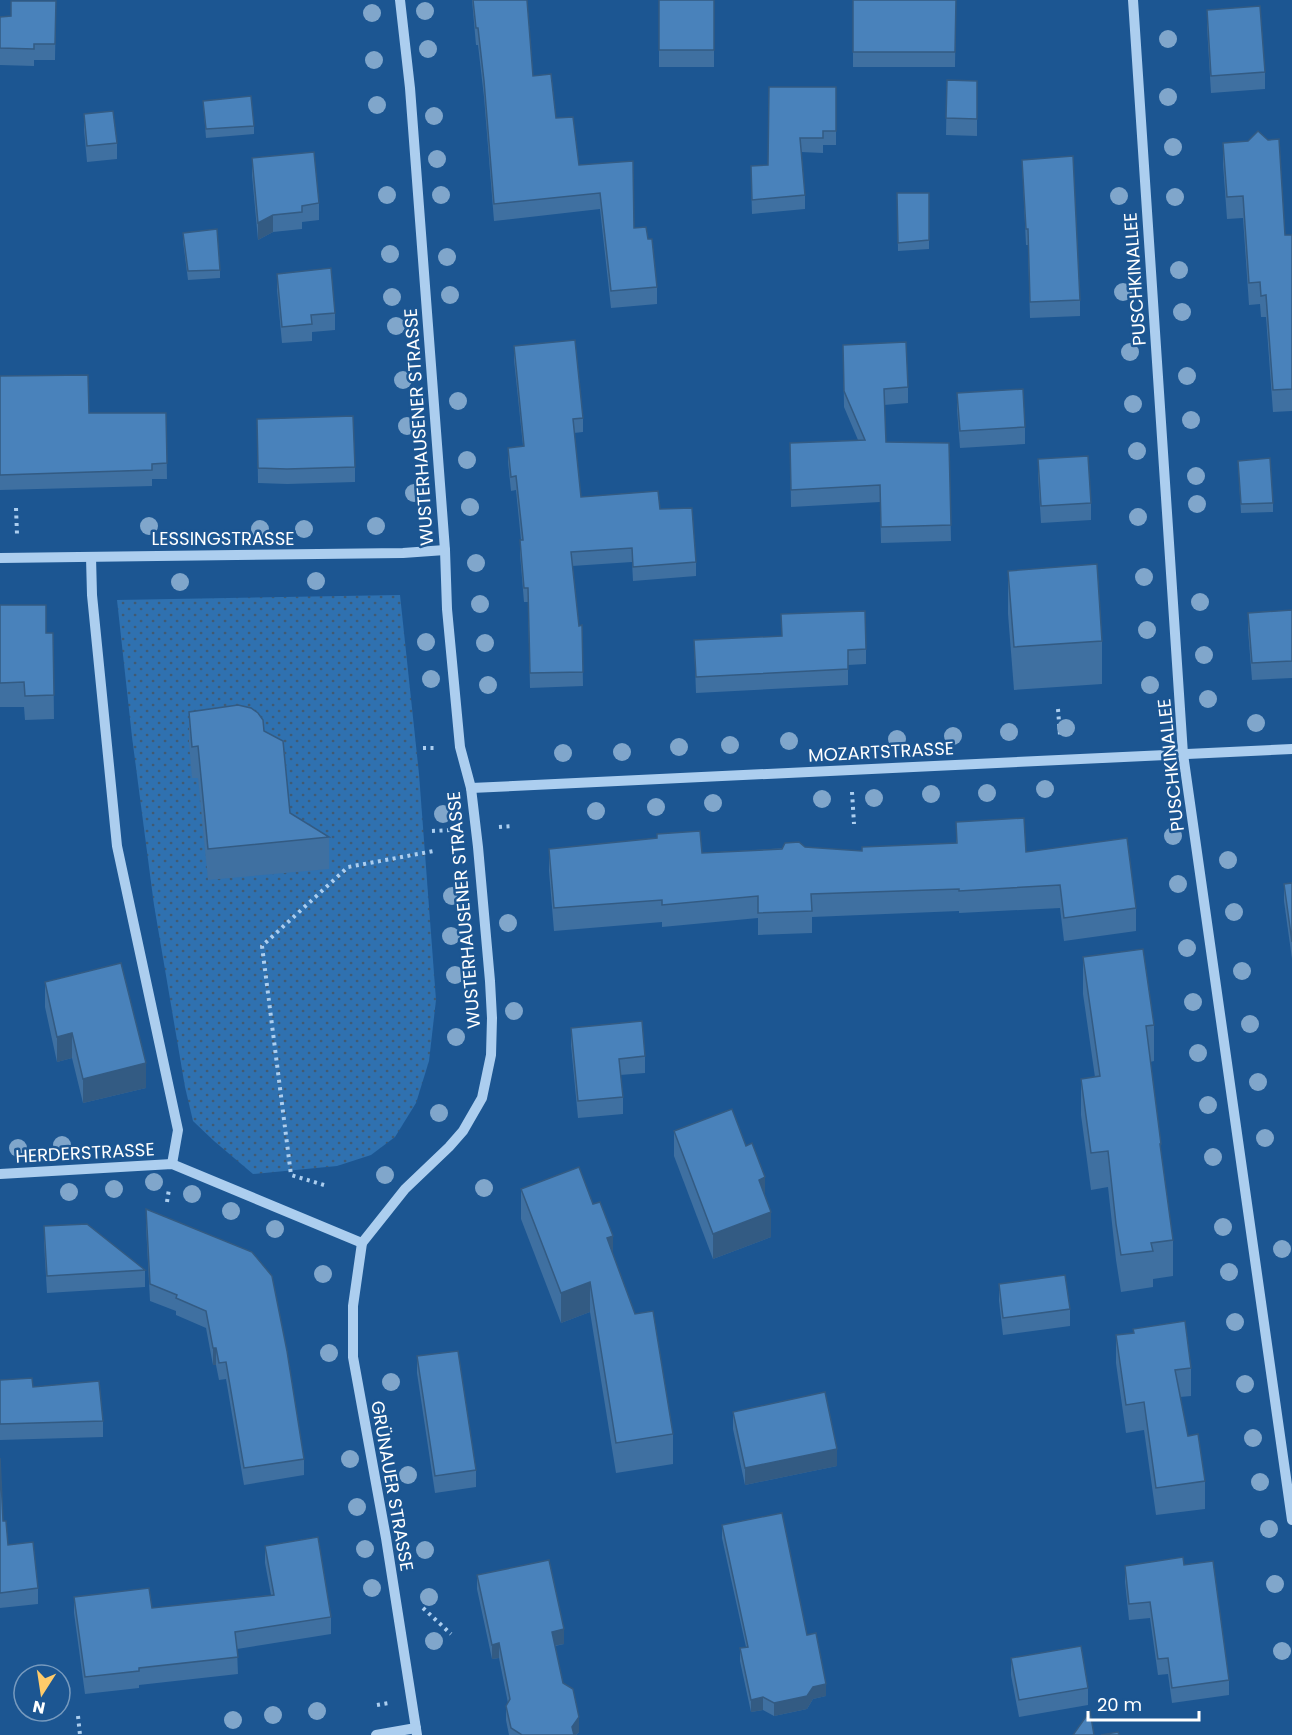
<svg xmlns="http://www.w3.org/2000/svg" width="1292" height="1735" viewBox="0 0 1292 1735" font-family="Poppins,sans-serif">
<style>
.grass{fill:url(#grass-dots)}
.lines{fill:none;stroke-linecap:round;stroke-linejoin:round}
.path{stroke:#acceef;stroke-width:4;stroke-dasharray:3 4.5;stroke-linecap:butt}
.minor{stroke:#acceef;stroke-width:10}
.tree{fill:#80a6cb}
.wall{fill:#3f70a1}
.shaded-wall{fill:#335b83}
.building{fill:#4982bb;stroke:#335b83;stroke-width:1.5}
.labels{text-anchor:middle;stroke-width:5;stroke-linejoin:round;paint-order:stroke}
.street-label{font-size:18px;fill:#fff;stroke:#1c5692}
</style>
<defs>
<pattern id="grass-dots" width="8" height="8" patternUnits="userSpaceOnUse" patternTransform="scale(1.5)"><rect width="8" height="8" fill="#2f71b0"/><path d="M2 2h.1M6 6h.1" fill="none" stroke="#405b74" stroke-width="1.8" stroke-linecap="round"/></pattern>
</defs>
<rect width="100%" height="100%" fill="#1c5692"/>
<path class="grass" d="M400,595L419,774L436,1000L429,1061L416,1103L395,1137L371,1155L337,1166L253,1174L214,1141L193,1121L185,1087L154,905L132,737L117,600Z"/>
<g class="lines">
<g class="path">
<path d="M16,508L17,534"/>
<path d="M1058,709L1060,735"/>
<path d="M423,748H435"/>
<path d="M852,792L854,824"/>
<path d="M499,827L513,826"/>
<path d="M432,831L452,830"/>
<path d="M324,1185L291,1175L262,946L348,867L434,851"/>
<path d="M167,1202L169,1189"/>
<path d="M423,1608L451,1634"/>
<path d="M377,1705L389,1703"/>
<path d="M78,1716L80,1735"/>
</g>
<g class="minor">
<path d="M400,0L410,88L445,550L447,609L460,747L471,788L478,847L490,981L492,1018L491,1055L482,1098L463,1131L449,1147L405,1189L362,1243L353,1306V1357L386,1538L417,1735"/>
<path d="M1133,0L1183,754L1292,1520"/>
<path d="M91,557L92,595L117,846L178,1130L172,1164"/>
<path d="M0,558L403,553L445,550"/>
<path d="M471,788L1292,749"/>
<path d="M0,1174L172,1164L362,1243"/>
<path d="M376,1735L416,1728"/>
</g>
</g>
<g class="tree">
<circle cx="425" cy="11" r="9"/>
<circle cx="372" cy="13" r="9"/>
<circle cx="1168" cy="39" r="9"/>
<circle cx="428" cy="49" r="9"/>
<circle cx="374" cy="60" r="9"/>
<circle cx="1168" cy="97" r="9"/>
<circle cx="377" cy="105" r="9"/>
<circle cx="434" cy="116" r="9"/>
<circle cx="1173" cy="147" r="9"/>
<circle cx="437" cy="159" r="9"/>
<circle cx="387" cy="195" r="9"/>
<circle cx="441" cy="195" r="9"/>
<circle cx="1119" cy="196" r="9"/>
<circle cx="1175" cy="197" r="9"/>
<circle cx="390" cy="254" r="9"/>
<circle cx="447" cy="257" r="9"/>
<circle cx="1179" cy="270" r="9"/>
<circle cx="1123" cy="292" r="9"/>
<circle cx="450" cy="295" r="9"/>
<circle cx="392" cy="297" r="9"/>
<circle cx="1182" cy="312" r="9"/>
<circle cx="396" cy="326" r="9"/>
<circle cx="1130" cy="352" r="9"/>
<circle cx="1187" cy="376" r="9"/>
<circle cx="403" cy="380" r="9"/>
<circle cx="458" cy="401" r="9"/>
<circle cx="1133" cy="404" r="9"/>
<circle cx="1191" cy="420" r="9"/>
<circle cx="407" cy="426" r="9"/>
<circle cx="1137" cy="451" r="9"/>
<circle cx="467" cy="460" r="9"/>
<circle cx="1196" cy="476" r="9"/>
<circle cx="414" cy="493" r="9"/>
<circle cx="1197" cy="504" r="9"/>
<circle cx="470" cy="507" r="9"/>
<circle cx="1138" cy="517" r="9"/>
<circle cx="149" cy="526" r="9"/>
<circle cx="376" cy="526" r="9"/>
<circle cx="260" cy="529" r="9"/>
<circle cx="304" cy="529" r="9"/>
<circle cx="476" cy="563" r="9"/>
<circle cx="1144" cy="577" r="9"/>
<circle cx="316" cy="581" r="9"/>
<circle cx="180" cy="582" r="9"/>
<circle cx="1200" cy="602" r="9"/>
<circle cx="480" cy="604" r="9"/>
<circle cx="1147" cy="630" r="9"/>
<circle cx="426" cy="642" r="9"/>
<circle cx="485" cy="643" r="9"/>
<circle cx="1204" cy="655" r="9"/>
<circle cx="431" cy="679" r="9"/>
<circle cx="488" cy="685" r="9"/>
<circle cx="1150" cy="685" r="9"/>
<circle cx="1208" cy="699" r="9"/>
<circle cx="1256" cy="723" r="9"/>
<circle cx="1066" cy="728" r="9"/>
<circle cx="1009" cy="732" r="9"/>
<circle cx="953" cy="736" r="9"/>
<circle cx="897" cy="739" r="9"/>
<circle cx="789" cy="741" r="9"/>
<circle cx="730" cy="745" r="9"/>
<circle cx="679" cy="747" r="9"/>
<circle cx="622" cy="752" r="9"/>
<circle cx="563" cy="753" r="9"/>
<circle cx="1045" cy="789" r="9"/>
<circle cx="987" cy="793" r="9"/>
<circle cx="931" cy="794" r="9"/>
<circle cx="874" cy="798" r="9"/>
<circle cx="822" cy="799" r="9"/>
<circle cx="713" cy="803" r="9"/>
<circle cx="656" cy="807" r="9"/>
<circle cx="596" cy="811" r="9"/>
<circle cx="443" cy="814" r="9"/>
<circle cx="1173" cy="836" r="9"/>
<circle cx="1228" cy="860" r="9"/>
<circle cx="1178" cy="884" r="9"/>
<circle cx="452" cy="896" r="9"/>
<circle cx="1234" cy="912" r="9"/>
<circle cx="508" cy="923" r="9"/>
<circle cx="451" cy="936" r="9"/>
<circle cx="1187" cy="948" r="9"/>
<circle cx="1242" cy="971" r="9"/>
<circle cx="455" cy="975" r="9"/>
<circle cx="1193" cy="1002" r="9"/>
<circle cx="514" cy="1011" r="9"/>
<circle cx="1250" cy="1024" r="9"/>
<circle cx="456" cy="1037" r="9"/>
<circle cx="1198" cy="1053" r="9"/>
<circle cx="1258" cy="1082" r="9"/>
<circle cx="1208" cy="1105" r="9"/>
<circle cx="439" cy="1113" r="9"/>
<circle cx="1265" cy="1138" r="9"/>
<circle cx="62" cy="1145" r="9"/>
<circle cx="18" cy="1148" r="9"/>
<circle cx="1213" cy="1157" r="9"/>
<circle cx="385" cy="1175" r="9"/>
<circle cx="154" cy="1182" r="9"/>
<circle cx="484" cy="1188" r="9"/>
<circle cx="114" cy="1189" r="9"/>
<circle cx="69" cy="1192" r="9"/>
<circle cx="192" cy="1194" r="9"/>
<circle cx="231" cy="1211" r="9"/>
<circle cx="1223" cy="1227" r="9"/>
<circle cx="275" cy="1229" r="9"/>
<circle cx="1282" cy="1249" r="9"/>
<circle cx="1229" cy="1272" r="9"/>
<circle cx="323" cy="1274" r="9"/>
<circle cx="1235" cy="1322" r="9"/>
<circle cx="329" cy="1353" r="9"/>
<circle cx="391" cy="1382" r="9"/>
<circle cx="1245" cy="1384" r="9"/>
<circle cx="1253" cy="1438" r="9"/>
<circle cx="350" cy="1459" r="9"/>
<circle cx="408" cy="1475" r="9"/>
<circle cx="1260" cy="1482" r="9"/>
<circle cx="357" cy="1507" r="9"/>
<circle cx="1269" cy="1529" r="9"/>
<circle cx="365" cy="1549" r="9"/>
<circle cx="425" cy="1550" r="9"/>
<circle cx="1275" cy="1584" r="9"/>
<circle cx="372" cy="1588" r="9"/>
<circle cx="429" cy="1597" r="9"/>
<circle cx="434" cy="1641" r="9"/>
<circle cx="1282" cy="1651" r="9"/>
<circle cx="317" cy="1711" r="9"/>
<circle cx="273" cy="1715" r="9"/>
<circle cx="233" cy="1720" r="9"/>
</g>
<g class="wall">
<path d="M472,0H527L533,76L579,165L634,228L648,239L657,287V304L611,308L600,209L494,221L484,97L478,45H476Z"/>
<rect x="659" y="0" width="55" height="67"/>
<path d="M853,0H956L955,67H853Z"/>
<path d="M56,1L55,60H34V66L0,65V17L11,16Z"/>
<path d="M1207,10L1265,72V89L1211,93L1207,27Z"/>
<path d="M947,80L977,81V136L946,135Z"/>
<path d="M836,87V145H823V153L801,152L805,195V209L752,214L751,180L768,165Z"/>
<path d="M203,101L254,126V134L206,138Z"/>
<path d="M84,114L117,143V159L87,162L84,130Z"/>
<path d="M1223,143L1285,235H1292V411L1273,412L1266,317H1261L1260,304L1249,305L1243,218L1227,219L1223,164Z"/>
<path d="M252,158L319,203V220L302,222V229L273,232L258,240L252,175Z"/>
<path d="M1022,160L1080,300V316L1030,318L1028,245H1026Z"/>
<path d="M897,193H929V249L898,251Z"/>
<path d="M183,233L220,270V278L188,280L183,241Z"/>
<path d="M277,274L335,313V330L312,332V341L282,343L277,290Z"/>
<path d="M843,345L908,387V403L884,405L886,442L949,443L951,541L881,543L880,502L791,507L790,443L858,440L844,407Z"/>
<path d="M514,346L583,418V432L574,433L581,497L660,509L696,562V576L633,581L632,562L572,566L579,626L582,625L583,686L530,688L528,602H524L520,554V540H521L516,490L511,491L508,462V448L523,446L514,360Z"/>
<path d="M0,376L89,413H166L167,479H152V486L0,490Z"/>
<path d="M957,393L1025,427V444L960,448L957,410Z"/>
<path d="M257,419L355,467V482L287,484L258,483Z"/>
<path d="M1038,459L1091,503V520L1041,523L1038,476Z"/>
<path d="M1238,461L1273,503V512L1241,513Z"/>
<path d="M1008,571L1102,641V684L1014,690L1008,614Z"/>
<path d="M0,605L46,633H53L54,719L25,720L24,707H0Z"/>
<path d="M1292,610V678L1252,680L1248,630V613Z"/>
<path d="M781,614L866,649V664L848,665V685L696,693L694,640L782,636Z"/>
<path d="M189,712L264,731L290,813L329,837V869L208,880L198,778H192L189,743Z"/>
<path d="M956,822L1026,852L1136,908V931L1064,941L1060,908L959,913V911L812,917V933L758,935V918L662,927V922L554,931L549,871V849L702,853L805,847L862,851L956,843Z"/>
<path d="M1292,883V959L1284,901V884Z"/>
<path d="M1083,957L1154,1025V1061L1150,1062L1161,1144V1157L1173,1240V1276L1153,1279V1287L1121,1292L1116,1260L1108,1187L1091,1190L1081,1115V1079L1095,1077L1083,994Z"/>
<path d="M45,982L146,1088L83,1103L72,1058L57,1062L45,1007Z"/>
<path d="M571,1028L645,1056V1073L620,1075L623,1097V1114L578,1118L571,1045Z"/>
<path d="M674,1131L765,1197L771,1237L713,1259L674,1156Z"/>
<path d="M521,1189L613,1256L673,1434V1464L616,1473L590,1312L561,1323L521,1219Z"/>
<path d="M146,1209L304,1459V1475L244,1485L226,1379L219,1380L216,1365H213L206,1328L176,1315V1311L150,1301L146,1226Z"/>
<path d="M44,1226L145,1270V1287L47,1293L44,1243Z"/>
<path d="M999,1284L1070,1309V1326L1003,1335L999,1301Z"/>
<path d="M1133,1329L1191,1368V1396L1180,1397L1188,1436L1205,1481V1509L1156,1515L1144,1430L1126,1433L1116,1363V1335L1133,1333Z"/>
<path d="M417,1356L476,1470V1487L435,1493L417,1373Z"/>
<path d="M0,1380L33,1387L103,1421V1437L0,1440Z"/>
<path d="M733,1412L837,1466L745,1485L733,1429Z"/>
<path d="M0,1458L3,1521L8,1545L38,1588V1604L0,1608Z"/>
<path d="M722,1525L807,1635L826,1696L813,1699L807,1709L774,1716L763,1710L751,1712L740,1661V1648L746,1647L722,1538Z"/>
<path d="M265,1546L331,1617V1634L237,1649L238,1674L139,1685V1688L85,1694L74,1613V1597L152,1608L271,1595L265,1563Z"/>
<path d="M1184,1565L1229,1680V1695L1172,1703L1168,1674L1158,1675L1150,1618L1129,1620L1125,1582V1566Z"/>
<path d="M477,1575L564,1644L555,1646L563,1683L579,1732L576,1735H509L506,1720V1706L508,1703L499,1658L492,1659L477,1589Z"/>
<path d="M1011,1658L1088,1688V1705L1019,1717L1011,1675Z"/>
</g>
<g class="shaded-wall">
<path d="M273,215V232L258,240V223Z"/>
<path d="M72,1033V1058L57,1062V1037Z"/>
<path d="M146,1063V1088L83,1103V1079Z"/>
<path d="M765,1177V1202L759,1180Z"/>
<path d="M771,1212V1237L713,1259V1234Z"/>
<path d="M613,1236V1266L607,1238Z"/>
<path d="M590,1282V1312L561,1323V1293Z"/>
<rect x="213" y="1348" width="3" height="17"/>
<path d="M837,1449V1466L745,1485V1468Z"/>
<path d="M564,1629V1644L552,1646V1632Z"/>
<path d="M499,1643V1658L492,1659V1645Z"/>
<path d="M826,1684V1696L813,1699L807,1709L774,1716V1703L813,1687Z"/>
<path d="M763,1697V1710L751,1712V1700Z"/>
<path d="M579,1717V1732L576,1735H572V1727Z"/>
</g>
<g class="building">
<path d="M473,0H527L533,76L551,74L556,118L573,117L579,165L633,161L634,228L646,227L648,239H652L657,287L611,291L600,193L494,204L484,81L478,28H476Z"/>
<rect x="659" y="0" width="55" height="50"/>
<path d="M853,0H956L955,52H853Z"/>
<path d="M11,1H56L55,44H34V49L0,48V17L11,16Z"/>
<path d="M1260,6L1265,72L1211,76L1207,10Z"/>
<path d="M947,80L977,81V119L946,118Z"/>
<path d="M769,87H836V131H823V138H800L805,195L752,200L751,166L768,165Z"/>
<path d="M251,96L254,126L206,129L203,101Z"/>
<path d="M113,111L117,143L87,146L84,114Z"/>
<path d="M1258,131L1268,140L1279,139L1285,235H1292V389L1273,390L1266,295L1261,296L1260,282L1249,283L1243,196L1227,197L1223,143L1248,141Z"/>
<path d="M314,152L319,203L302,206V212L273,215L258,223L252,158Z"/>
<path d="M1073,156L1080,300L1030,302L1028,229H1026L1022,160Z"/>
<path d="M897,193H929V240L898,243Z"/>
<path d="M217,229L220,270L188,271L183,233Z"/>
<path d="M331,268L335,313L311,315L312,324L282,327L277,274Z"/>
<path d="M575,340L583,418L573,419L581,497L658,491L660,509L692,508L696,562L633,567L632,548L571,552L579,626L582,625L583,672L530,673L528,588H524L520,540H523L516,476L511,477L508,448L524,446L514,346Z"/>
<path d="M906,342L908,387L884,389L886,442L949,443L951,525L881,527L880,485L791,490L790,443L865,440L844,391L843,345Z"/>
<path d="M88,375L89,413H166L167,463L152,464V470L0,475V376Z"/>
<path d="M1023,389L1025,427L960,431L957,393Z"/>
<path d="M353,416L355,467L287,469L258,468L257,419Z"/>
<path d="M1088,456L1091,503L1041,506L1038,459Z"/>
<path d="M1270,458L1273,503L1241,504L1238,461Z"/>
<path d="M1097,564L1102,641L1014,647L1008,571Z"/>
<path d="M0,605H46V633H53L54,695L25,696L24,682L0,683Z"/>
<path d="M1292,610V661L1252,663L1248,613Z"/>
<path d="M865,611L866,649L848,650V669L696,677L694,640L782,636L781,614Z"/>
<path d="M238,705L251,708L258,713L263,720L264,731L283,741L290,813L329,837L208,849L198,746L192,747L189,712Z"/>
<path d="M1024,818L1026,852L1127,838L1136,908L1064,918L1060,885L959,891V889L811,894L812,911L758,913V896L662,905V900L554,908L549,849L657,838V834L700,831L702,853L782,849L785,843L799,842L805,847L862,851V847L957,843L956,822Z"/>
<path d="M1292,883V942L1284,884Z"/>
<path d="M1143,949L1154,1025L1146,1026L1161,1144H1160L1173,1240L1151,1243L1153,1251L1121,1255L1116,1224L1108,1151L1091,1153L1081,1079L1100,1076L1083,957Z"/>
<path d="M121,963L146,1063L83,1079L72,1033L57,1037L45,982Z"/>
<path d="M642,1021L645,1056L619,1059L623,1097L578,1101L571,1028Z"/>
<path d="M732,1109L746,1146L752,1143L765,1177L759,1180L771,1212L713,1234L674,1131Z"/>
<path d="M579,1167L593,1204L600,1202L613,1236L607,1238L635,1314L653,1311L673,1434L616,1443L590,1282L561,1293L521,1189Z"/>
<path d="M146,1209L252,1252L272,1276L287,1351L304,1459L244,1468L226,1362L219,1363L216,1348H213L206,1311L176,1298L177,1295L150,1284Z"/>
<path d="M87,1224L145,1270L47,1276L44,1226Z"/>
<path d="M1065,1275L1070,1309L1003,1318L999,1284Z"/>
<path d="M1185,1321L1191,1368L1175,1370L1188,1436L1198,1434L1205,1481L1156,1488L1144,1402L1126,1405L1116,1335L1134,1333L1133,1329Z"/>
<path d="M458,1351L476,1470L435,1476L417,1356Z"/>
<path d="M32,1378L33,1387L99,1381L103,1421L0,1424V1380Z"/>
<path d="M825,1392L837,1449L745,1468L733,1412Z"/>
<path d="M0,1458L3,1521H6L8,1545L33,1542L38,1588L0,1593Z"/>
<path d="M782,1513L807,1635L816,1633L826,1684L813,1687L807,1696L774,1703L763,1697L751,1700L740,1648L748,1647L722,1525Z"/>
<path d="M318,1537L331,1617L235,1632L238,1657L139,1668V1671L85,1677L74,1597L149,1588L152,1608L274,1595L265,1546Z"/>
<path d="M1183,1557L1184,1565L1213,1561L1229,1680L1172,1688L1168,1658L1158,1659L1150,1602L1129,1604L1125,1566Z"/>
<path d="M549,1560L564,1629L552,1632L563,1683L573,1689L579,1717L572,1727L574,1735H522L511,1728L506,1706L510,1699L499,1643L492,1645L477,1575Z"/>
<path d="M1081,1646L1088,1688L1019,1700L1011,1658Z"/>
<path d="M1090,1711L1094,1735H1073Z"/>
<path d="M1118,1732L1119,1735H1101Z"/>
</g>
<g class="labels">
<g class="street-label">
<text transform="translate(1135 279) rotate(-94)" y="6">PUSCHKINALLEE</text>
<text transform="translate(419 427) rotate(-94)" y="6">WUSTERHAUSENER STRASSE</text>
<text x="223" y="545">LESSINGSTRASSE</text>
<text transform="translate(881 752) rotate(-3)" y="6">MOZARTSTRASSE</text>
<text transform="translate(1171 765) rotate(-96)" y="6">PUSCHKINALLEE</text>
<text transform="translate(464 910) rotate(-95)" y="6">WUSTERHAUSENER STRASSE</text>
<text transform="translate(85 1153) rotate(-3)" y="6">HERDERSTRASSE</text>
<text transform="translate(392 1486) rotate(80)" y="6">GRÜNAUER STRASSE</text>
</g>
</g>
<g transform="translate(42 1693) rotate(192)"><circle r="28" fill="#1c5692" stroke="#779abe" stroke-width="1.5"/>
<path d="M0-4.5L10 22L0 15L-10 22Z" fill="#ffcb6a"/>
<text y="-9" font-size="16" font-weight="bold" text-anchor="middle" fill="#ffffff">N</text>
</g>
<path d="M1088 1711v9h111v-9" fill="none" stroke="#ffffff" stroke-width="3"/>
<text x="1097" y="1711" font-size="18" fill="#ffffff" stroke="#1c5692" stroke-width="4.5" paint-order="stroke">20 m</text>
</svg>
